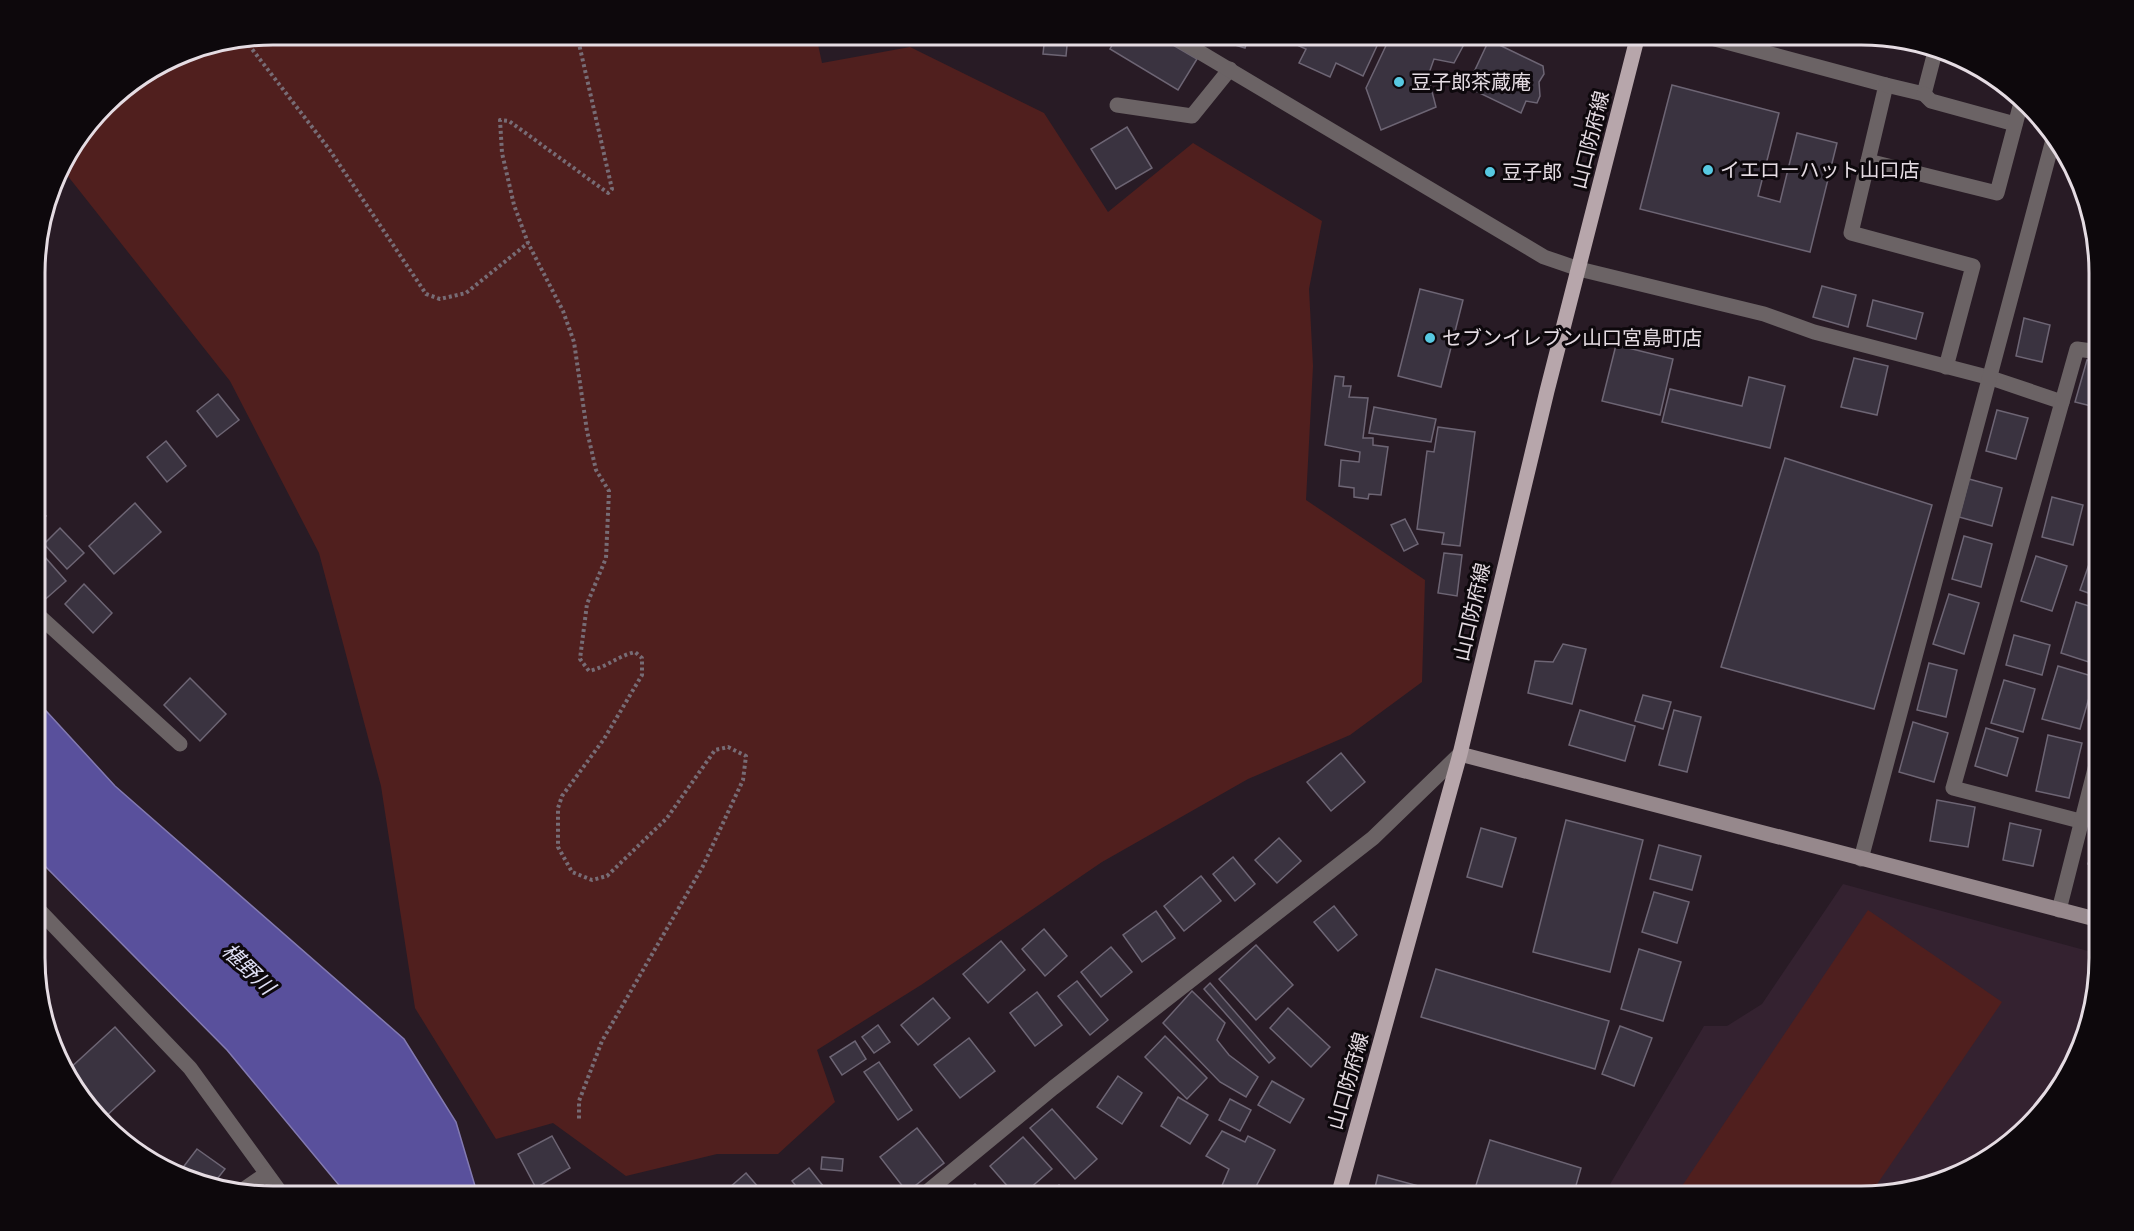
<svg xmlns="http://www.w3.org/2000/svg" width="2134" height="1231" viewBox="0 0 2134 1231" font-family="'Roboto Condensed','Noto Sans JP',sans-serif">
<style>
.built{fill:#342230}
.green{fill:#501f1e}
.water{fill:#59509c;stroke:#837ab1;stroke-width:1.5}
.building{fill:#3a3340;stroke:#6d6574;stroke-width:1.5}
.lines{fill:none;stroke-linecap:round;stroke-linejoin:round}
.path{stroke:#776c75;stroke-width:4;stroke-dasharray:3 3;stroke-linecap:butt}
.lane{stroke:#6b6365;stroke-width:15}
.street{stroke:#6b6365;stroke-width:15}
.secondary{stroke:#96888c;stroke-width:15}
.primary{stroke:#b7a6ab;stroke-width:15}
.poi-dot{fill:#57c9e2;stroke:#0d080c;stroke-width:2}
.labels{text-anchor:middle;stroke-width:6;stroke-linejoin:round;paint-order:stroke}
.poi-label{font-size:20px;fill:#e5dce3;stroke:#0d080c;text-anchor:start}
.street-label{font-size:20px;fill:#e5dce3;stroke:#0d080c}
.water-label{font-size:21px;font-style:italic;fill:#dedef4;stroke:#0d080c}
.rim{fill:none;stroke:#e5dce3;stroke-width:3}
</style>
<rect width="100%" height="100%" fill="#281b25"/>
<path class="built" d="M1843,884L2099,954V973L2067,1077L2029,1127L1980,1164L1876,1196H1603L1704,1026H1727L1762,1004Z"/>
<g class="green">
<path d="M273,35H816L822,63L910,47L1044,113L1108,212L1193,143L1322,221L1309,289L1313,366L1306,500L1425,580L1422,682L1350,735L1248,779L1102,862L921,985L817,1050L835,1102L778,1154H717L626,1176L553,1123L496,1139L415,1008L381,786L319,553L230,381L67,175L59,169L116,94L182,53Z"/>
<path d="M1868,910L2002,1002L1869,1196H1683L1678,1192Z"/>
</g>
<path class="water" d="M37,701L115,786L404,1039L456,1122L478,1196H348L227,1050L37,858Z"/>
<g class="building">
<path d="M832,35H870L835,45Z"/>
<path d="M1045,35H1068L1066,56L1043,54Z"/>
<path d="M1118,35H1156L1197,59L1178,90L1110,49Z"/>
<path d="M1223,35H1249L1245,48L1222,41Z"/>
<path d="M1275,35H1382L1363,76L1336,63L1330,77L1299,63L1306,49Z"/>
<path d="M1391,35H1469L1454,63L1434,59L1428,76L1436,107L1381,130L1366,88Z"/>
<path d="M1489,40L1543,66L1544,74L1539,82L1540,96L1537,103L1526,101L1521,113L1467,87Z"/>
<path d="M1672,85L1779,113L1758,196L1780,202L1797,133L1837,143L1810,252L1640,209Z"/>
<path d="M1127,127L1152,168L1116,189L1091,149Z"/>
<path d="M1822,286L1856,295L1848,327L1813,317Z"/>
<path d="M1420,289L1463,300L1441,387L1398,376Z"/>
<path d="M1873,300L1923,313L1916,339L1867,326Z"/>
<path d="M2024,318L2050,325L2042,362L2016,356Z"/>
<path d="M1616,345L1673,359L1660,415L1602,401Z"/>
<path d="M1854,358L1888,366L1877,415L1841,407Z"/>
<path d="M2087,360L2099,364V408L2075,402Z"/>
<path d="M1335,376L1344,377L1343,386H1351L1349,397L1368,398L1363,438H1373V445L1388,447L1381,495L1369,494L1368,499L1354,497V488L1339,486L1341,460L1359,462L1360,452L1325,445Z"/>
<path d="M1749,377L1785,386L1770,448L1662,422L1670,389L1742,406Z"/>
<path d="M218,394L239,420L217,437L197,411Z"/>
<path d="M1374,407L1436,419L1431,442L1369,433Z"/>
<path d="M1997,410L2028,418L2016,459L1986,451Z"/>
<path d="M1438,427L1475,432L1460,546L1442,544L1444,533L1417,529L1427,451L1434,452Z"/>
<path d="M166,441L186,466L167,482L147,457Z"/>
<path d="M1785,458L1932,505L1874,709L1721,667Z"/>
<path d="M1969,479L2002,488L1992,526L1959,517Z"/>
<path d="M2052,497L2083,505L2073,545L2042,537Z"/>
<path d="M135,503L161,532L114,574L89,546Z"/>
<path d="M37,506L46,516L37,524Z"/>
<path d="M1405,519L1418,544L1404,551L1391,525Z"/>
<path d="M60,528L84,553L67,569L44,544Z"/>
<path d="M1964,536L1992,544L1981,587L1952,579Z"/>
<path d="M2095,547L2099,549V597L2080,590Z"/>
<path d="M37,548L66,581L40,604L37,600Z"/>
<path d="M1444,553L1462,555L1457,596L1438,593Z"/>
<path d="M2036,556L2067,566L2052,611L2021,601Z"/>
<path d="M84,584L112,613L93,633L65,604Z"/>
<path d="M1949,594L1979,603L1964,654L1933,644Z"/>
<path d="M2076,602L2099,609L2098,665L2061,653Z"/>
<path d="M2014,635L2050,645L2042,675L2006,665Z"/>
<path d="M1563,644L1586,649L1572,704L1528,693L1535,661L1553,662Z"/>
<path d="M1929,663L1957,670L1946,717L1917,710Z"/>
<path d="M2058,666L2095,677L2080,729L2042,719Z"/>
<path d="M190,678L226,714L200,741L164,705Z"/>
<path d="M2004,680L2035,689L2023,732L1991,723Z"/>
<path d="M1643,695L1671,702L1663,729L1635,721Z"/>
<path d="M1580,710L1635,726L1625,761L1569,745Z"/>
<path d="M1674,710L1701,717L1687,772L1659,765Z"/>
<path d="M1913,722L1948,733L1934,782L1899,772Z"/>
<path d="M1986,728L2018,738L2007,776L1975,766Z"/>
<path d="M2048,735L2082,743L2069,798L2036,791Z"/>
<path d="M1341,753L1365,782L1331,811L1307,782Z"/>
<path d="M1937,800L1975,807L1968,847L1930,841Z"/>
<path d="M1566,820L1643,840L1610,972L1533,952Z"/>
<path d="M2010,823L2041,830L2033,866L2003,860Z"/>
<path d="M2099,826V867L2088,864Z"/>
<path d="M1481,828L1516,838L1502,887L1467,877Z"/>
<path d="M1279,838L1301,861L1277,883L1255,860Z"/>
<path d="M1659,845L1701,856L1692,890L1650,879Z"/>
<path d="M1233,857L1255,884L1235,901L1213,874Z"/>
<path d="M1201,876L1221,901L1184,931L1164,906Z"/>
<path d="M1654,892L1689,902L1677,943L1642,932Z"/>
<path d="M1334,906L1357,935L1338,951L1314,922Z"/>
<path d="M1156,911L1175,938L1142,962L1123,935Z"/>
<path d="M1044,929L1067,956L1045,976L1022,949Z"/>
<path d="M1001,941L1025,970L988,1003L963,974Z"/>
<path d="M1256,945L1293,985L1256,1020L1219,979Z"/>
<path d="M1111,947L1132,972L1101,997L1081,972Z"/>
<path d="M1639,949L1681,962L1663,1021L1621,1009Z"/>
<path d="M37,951L42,957L37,962Z"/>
<path d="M1436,969L1609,1021L1595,1069L1421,1017Z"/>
<path d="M1077,981L1108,1020L1090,1035L1058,996Z"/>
<path d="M1210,983L1275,1058L1269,1063L1204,989Z"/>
<path d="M1192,991L1225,1023L1217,1040L1229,1055L1258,1077L1246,1097L1220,1082L1163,1023Z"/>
<path d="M1037,992L1062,1025L1035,1046L1010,1013Z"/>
<path d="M933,998L950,1018L918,1045L901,1025Z"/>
<path d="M1288,1008L1330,1047L1311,1067L1270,1028Z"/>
<path d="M878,1025L890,1042L874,1053L862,1037Z"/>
<path d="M1620,1026L1652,1038L1634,1086L1602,1074Z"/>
<path d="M115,1027L155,1071L104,1118L75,1090L67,1071Z"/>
<path d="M1165,1036L1207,1078L1187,1099L1145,1057Z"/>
<path d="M969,1038L995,1071L960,1098L934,1065Z"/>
<path d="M855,1041L866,1059L842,1075L830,1057Z"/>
<path d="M879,1062L912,1110L898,1120L864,1072Z"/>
<path d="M1118,1076L1142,1093L1122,1124L1097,1107Z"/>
<path d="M1272,1081L1304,1099L1290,1123L1258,1105Z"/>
<path d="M1178,1097L1208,1115L1190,1144L1161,1126Z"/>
<path d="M1230,1099L1251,1110L1240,1131L1219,1120Z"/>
<path d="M1052,1109L1097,1159L1075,1179L1030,1128Z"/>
<path d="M917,1128L944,1163L907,1192L880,1157Z"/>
<path d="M1222,1131L1245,1142L1248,1136L1275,1150L1251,1196H1237L1221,1188L1229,1169L1206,1156Z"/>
<path d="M552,1136L570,1168L536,1188L518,1154Z"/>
<path d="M1023,1137L1052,1169L1021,1196H1016L990,1166Z"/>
<path d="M1490,1140L1581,1168L1573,1196L1473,1195Z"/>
<path d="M197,1149L225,1169L210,1188L178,1174Z"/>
<path d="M822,1157L843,1159L842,1171L821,1169Z"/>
<path d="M809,1168L831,1196H804L792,1181Z"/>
<path d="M746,1173L759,1188L750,1196H720Z"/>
<path d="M1378,1175L1437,1191L1436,1196H1373Z"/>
<path d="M975,1184L987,1196H962Z"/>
<path d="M1059,1185L1070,1196H1047Z"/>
<path d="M854,1187L862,1196H843Z"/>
<path d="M654,1188L659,1196H641Z"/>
</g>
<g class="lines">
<g class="path">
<path d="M577,35L612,189L608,193L509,121L500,120L502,153L514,205L528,243L563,311L574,342L587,431L596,470L609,491L606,558L587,604L580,659L589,671C607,667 618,656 635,652L642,658V675L604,739L562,796L558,808V847L572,872L592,880L607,876L667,818L715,750L728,747L746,756L743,780L703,866L602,1041L579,1101V1120"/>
<path d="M245,40L329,149L426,294L440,299L466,293L528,243"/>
</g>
<g class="lane">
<path d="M1700,35L1886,85L1851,233L1973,266L1946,367"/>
<path d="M1886,85L1924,94L1936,48"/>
<path d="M1924,94L1931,101L2015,124"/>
<path d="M1117,105L1192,116L1230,69"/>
<path d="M1868,161L1997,193L2022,99"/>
</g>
<g class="street">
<path d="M1171,35L1544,257L1579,269L1764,314L1814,332L1991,378L2062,402"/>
<path d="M37,614L180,744"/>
<path d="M2080,821L1953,788L2077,349L2099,352"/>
<path d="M1861,859L2054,136"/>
<path d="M37,908L190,1068L283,1196"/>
<path d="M2059,910L2099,753"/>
<path d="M240,1192L266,1174"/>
<path d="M922,1196L1053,1088L1373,838L1460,754"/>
</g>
<path class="secondary" d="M1460,754L2099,920"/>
<path class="primary" d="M1338,1196L1460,754L1547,391L1638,35"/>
</g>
<g class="poi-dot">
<circle cx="1399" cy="82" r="6"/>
<circle cx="1708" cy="170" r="6"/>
<circle cx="1490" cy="172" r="6"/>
<circle cx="1430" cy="338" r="6"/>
</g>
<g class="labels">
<g class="poi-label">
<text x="1411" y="89">豆子郎茶蔵庵</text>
<text x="1720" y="177">イエローハット山口店</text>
<text x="1502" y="179">豆子郎</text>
<text x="1442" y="345">セブンイレブン山口宮島町店</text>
</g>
<g class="street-label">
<text transform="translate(1590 140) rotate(-76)" y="7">山口防府線</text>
<text transform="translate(1472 612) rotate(-77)" y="7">山口防府線</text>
<text transform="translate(1348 1081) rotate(-74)" y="7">山口防府線</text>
</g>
<g class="water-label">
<text transform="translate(248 969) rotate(44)" y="7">椹野川</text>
</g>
</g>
<path d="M0 0H2134V1231H0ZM273 45H1861A228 228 0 0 1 2089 273V958A228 228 0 0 1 1861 1186H273A228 228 0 0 1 45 958V273A228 228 0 0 1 273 45Z" fill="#0d080c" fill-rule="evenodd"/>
<path class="rim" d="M273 45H1861A228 228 0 0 1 2089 273V958A228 228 0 0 1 1861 1186H273A228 228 0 0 1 45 958V273A228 228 0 0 1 273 45Z"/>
</svg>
